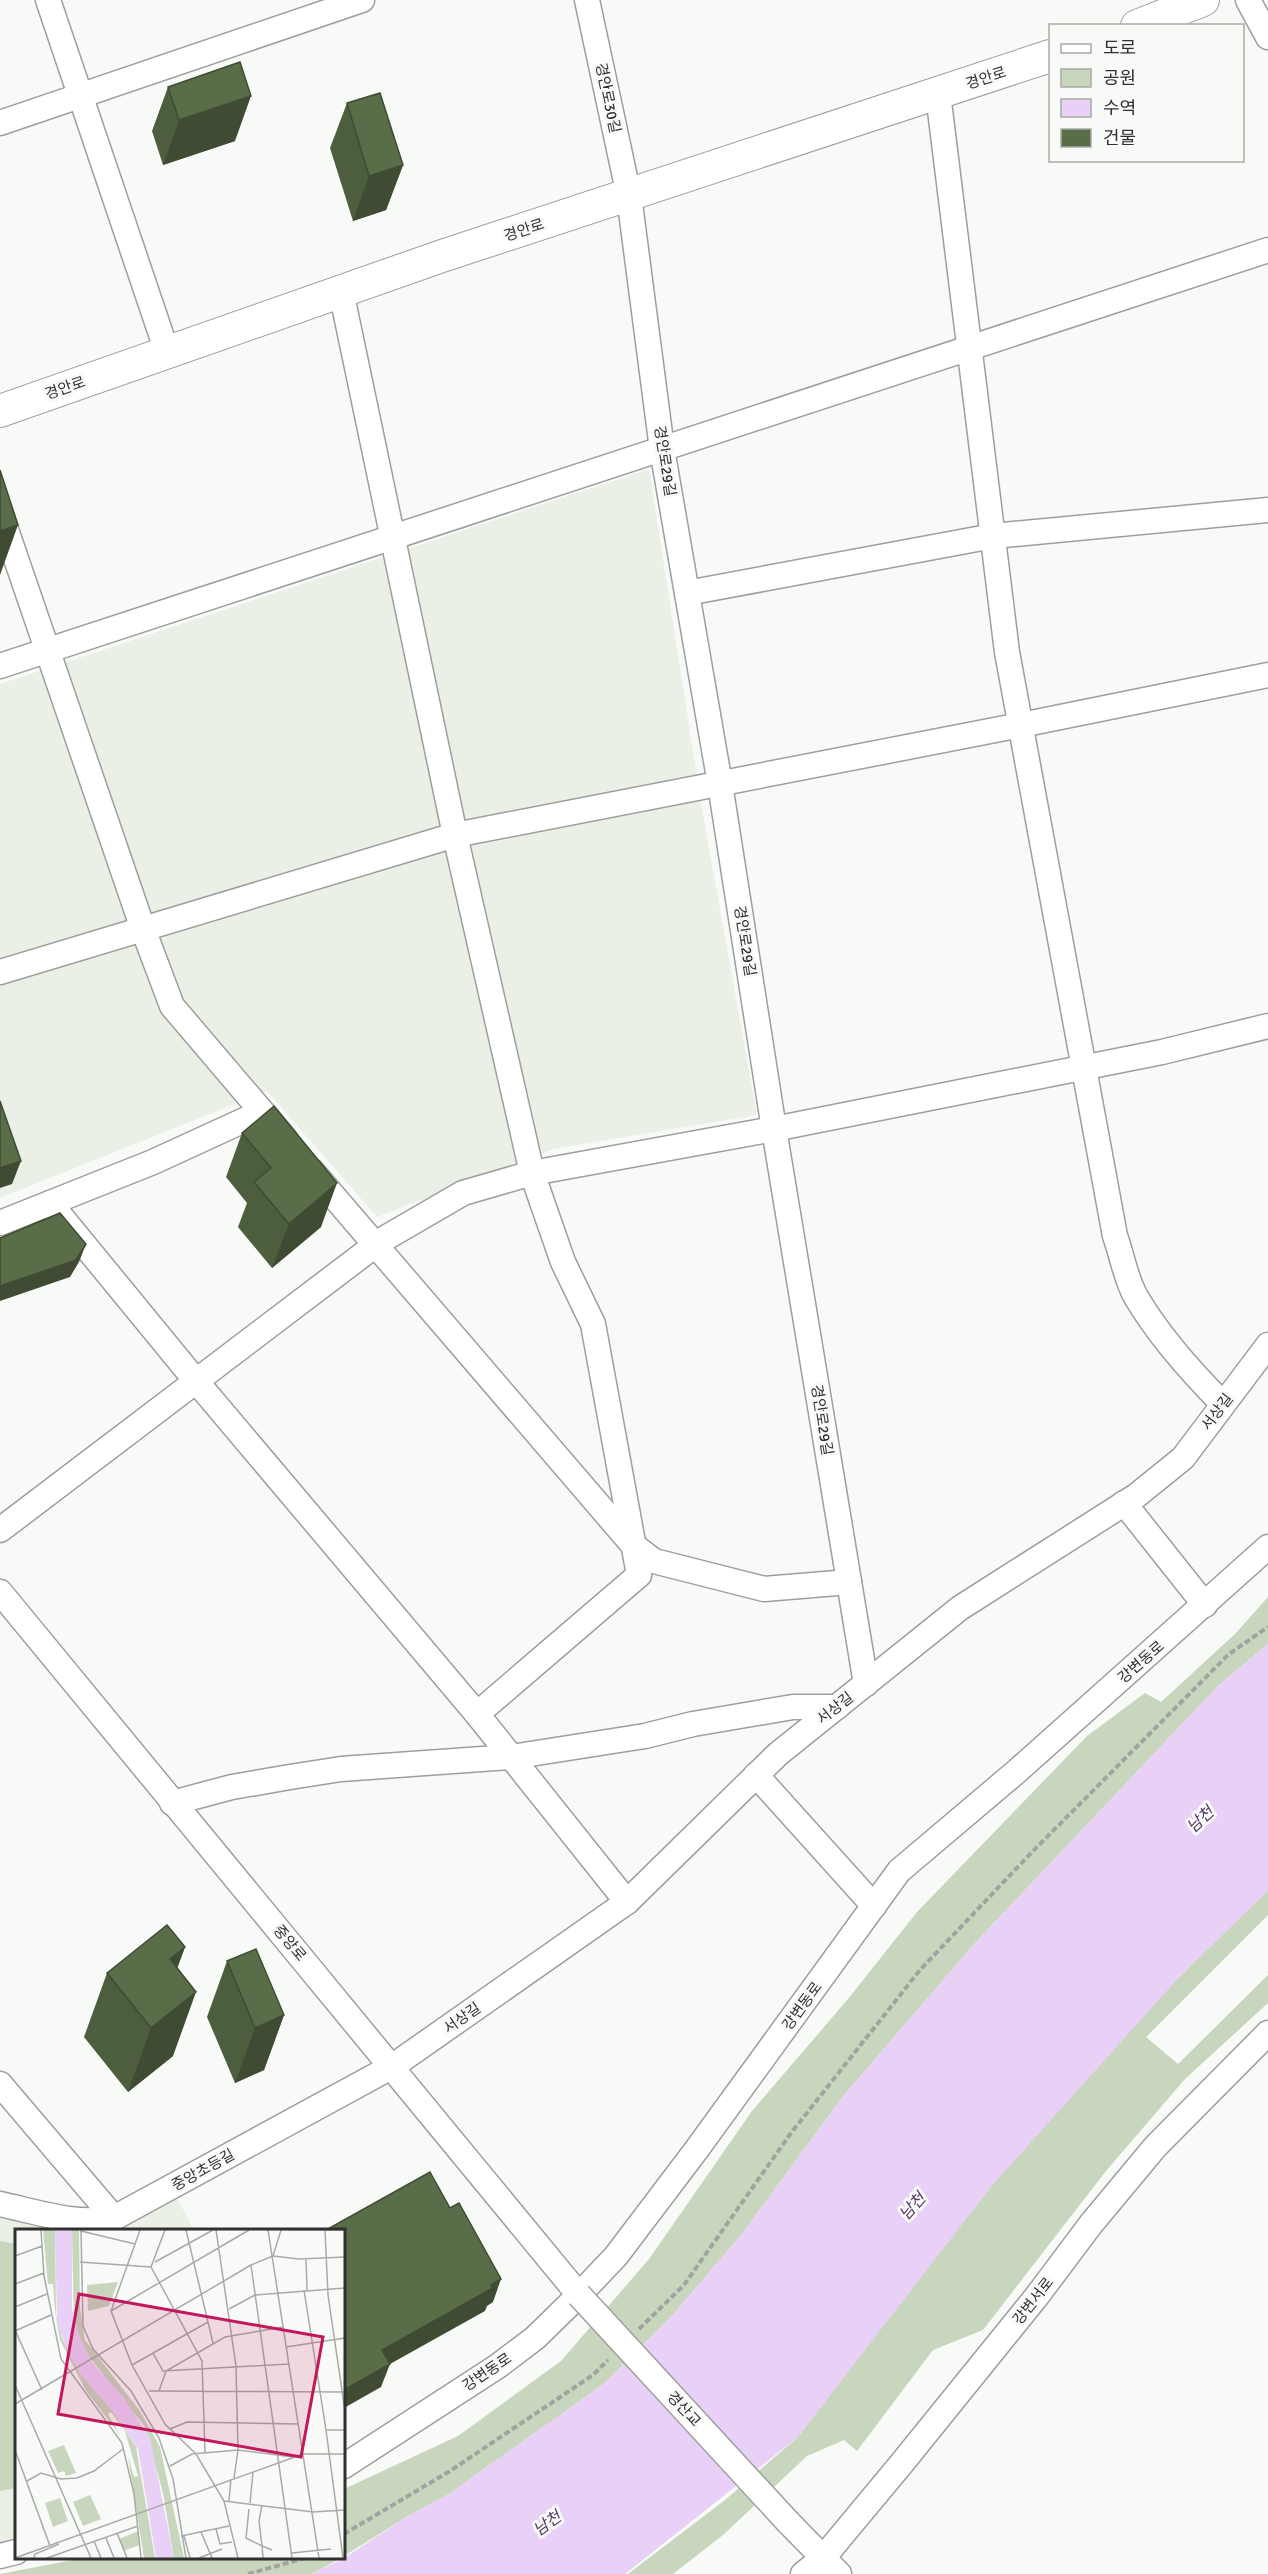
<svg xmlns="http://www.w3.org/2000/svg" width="1268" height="2574" viewBox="0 0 1268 2574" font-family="Signika,'Noto Sans KR',sans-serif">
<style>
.built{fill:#ebf0e6}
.green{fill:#c7d6bc}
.water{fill:#e9d0f7}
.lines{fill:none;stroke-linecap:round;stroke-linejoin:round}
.minor-casing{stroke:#9d9f9c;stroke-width:27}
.major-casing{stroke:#9d9f9c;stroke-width:34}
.path{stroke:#a1a3a0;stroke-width:4;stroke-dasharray:6 3;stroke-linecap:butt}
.minor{stroke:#fff;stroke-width:24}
.major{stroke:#fff;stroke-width:32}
.minor-bridge-casing{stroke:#9d9f9c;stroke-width:27;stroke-linecap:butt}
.minor-bridge{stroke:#fff;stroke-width:24}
.wall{fill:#4d5e3f}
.shaded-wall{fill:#3f4c33}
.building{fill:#5a6d49;stroke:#3f4c33;stroke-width:1.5}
.labels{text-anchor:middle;stroke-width:6;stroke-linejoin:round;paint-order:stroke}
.street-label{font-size:15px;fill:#30312f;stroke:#f8faf7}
.water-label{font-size:16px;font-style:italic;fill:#543465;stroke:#f8faf7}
.inset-road{fill:none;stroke:#a8aaa7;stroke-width:1.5}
.view{fill:#c2185b;fill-opacity:0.15;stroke:#c2185b;stroke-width:3}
.inset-edge{fill:none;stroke:#30312f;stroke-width:3}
</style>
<rect width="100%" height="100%" fill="#f8faf7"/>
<g class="built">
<path d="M649,469L702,809L757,1115L553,1149L377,1217L267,1091L0,1198V684Z"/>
<path d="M171,2187L194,2230H16V2551L0,2555V2204L73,2220Z"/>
</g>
<g class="green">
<path d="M1268,1597V1644L1219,1685L976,1942L845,2094L741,2235L670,2318L605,2383L449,2494L408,2516L344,2556V2489L458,2436L561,2361L649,2259L752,2111L848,1999L917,1912L1087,1736L1145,1693L1161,1702L1235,1634Z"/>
<path d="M1268,1889V1915L1146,2037L1178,2064L1268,1975V2003L1185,2079L1106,2171L983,2330L933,2350L857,2451L844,2440L807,2456L723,2535L673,2574H628L725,2500L798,2437L898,2304L1010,2163L1115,2041Z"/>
<path d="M0,2241L16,2244V2488L0,2491Z"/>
<path d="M83,2558H341L312,2574H0Z"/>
</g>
<path class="water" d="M1268,1644V1891L1181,1975L990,2188L798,2437L625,2574H312L344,2558L408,2516L449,2494L605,2383L670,2318L741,2235L845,2094L976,1942L1219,1685Z"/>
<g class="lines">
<defs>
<g id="minor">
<path d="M48,0L167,352"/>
<path d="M587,0L629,196L662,449L720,784L774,1129L866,1684"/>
<path d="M1248,0L1268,37"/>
<path d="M938,94L1007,652L1115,1236C1122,1255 1126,1280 1136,1297C1159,1336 1191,1372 1223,1404"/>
<path d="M0,123L362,0"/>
<path d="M341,291L455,835L532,1173L563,1262L593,1324L639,1575L477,1714"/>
<path d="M0,512L143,929L172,1006L286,1140"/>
<path d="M687,593L993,536L1268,510"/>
<path d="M0,666L1268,250"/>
<path d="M0,972L455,835L1021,725L1268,675"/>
<path d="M312,1171L633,1545L654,1561L764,1589L849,1582"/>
<path d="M50,1203L196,1381L477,1714L627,1902"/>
<path d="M0,1223L153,1162L262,1112"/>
<path d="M1124,1503L1205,1605"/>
<path d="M0,1530L382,1240L463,1193L532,1173L774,1129L1162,1052L1268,1026"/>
<path d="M0,1592C192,1827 387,2060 579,2295"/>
<path d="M756,1775L874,1906"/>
<path d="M172,1803L232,1787L290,1777L341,1769L511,1757L645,1736L693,1724L793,1707H837"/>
<path d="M0,2084L114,2218"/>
<path d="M0,2204C37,2212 77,2226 114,2218L393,2066L627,1902L778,1754L960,1608L1136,1496L1183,1458L1268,1345"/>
<path d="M344,2466L498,2366L535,2338L579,2295L616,2256L697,2149L899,1871L1016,1772L1268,1547"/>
<path d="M788,2522L839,2574"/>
<path d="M0,2556L16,2552"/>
<path d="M803,2574L823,2558L902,2463L1037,2296L1091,2224L1155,2147L1268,2033"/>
</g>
<g id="major">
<path d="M1137,26L1203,0"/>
<path d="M0,411L442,256L1050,56"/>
</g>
</defs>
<use href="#minor" class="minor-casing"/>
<use href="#major" class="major-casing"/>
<g class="path">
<path d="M639,2329L684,2285L791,2133L920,1970L1032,1852L1229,1654L1268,1627"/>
<path d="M344,2534L450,2471L593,2375L608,2360"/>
<path d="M248,2574L305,2558"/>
</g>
<use href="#minor" class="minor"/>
<use href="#major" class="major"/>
<defs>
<path id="minor-bridge" d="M579,2295L788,2522"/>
</defs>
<use href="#minor-bridge" class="minor-bridge-casing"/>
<use href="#minor-bridge" class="minor-bridge"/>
</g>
<g class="wall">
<path d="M168,87L235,141L163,165L152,131Z"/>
<path d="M347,103L403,165L386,210L353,221L330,148Z"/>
<path d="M242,1133L321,1227L272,1268L238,1227L247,1203L226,1177Z"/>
<path d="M185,1947L177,1968L173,2056L128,2092L84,2037L107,1973Z"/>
<path d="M227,1961L284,2015L264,2070L235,2083L207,2017Z"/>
</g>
<g class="shaded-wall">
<path d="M251,96L235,141L163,165L179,120Z"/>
<path d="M403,165L386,210L353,221L369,176Z"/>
<path d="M18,525L0,575V531Z"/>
<path d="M21,1161L12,1184L0,1188V1168Z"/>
<path d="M337,1183L321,1227L272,1268L289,1224Z"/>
<path d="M86,1244L79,1262L70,1277L0,1301V1286Z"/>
<path d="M185,1947L161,2012L170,1959Z"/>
<path d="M196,1992L173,2056L128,2092L151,2028Z"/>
<path d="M284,2015L264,2070L235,2083L255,2028Z"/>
<path d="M501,2279L493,2302L487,2306L485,2311L390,2364L381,2387L344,2408V2390L382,2350Z"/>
</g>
<g class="building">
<path d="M240,62L251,96L179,120L168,87Z"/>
<path d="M380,93L403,165L369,176L347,103Z"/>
<path d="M0,470L18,525L0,531Z"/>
<path d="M0,1101L21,1161L0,1168Z"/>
<path d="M274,1106L337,1183L289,1224L254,1182L271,1168L242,1133Z"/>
<path d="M60,1213L86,1244L76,1260L0,1286V1238Z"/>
<path d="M167,1925L185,1947L170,1959L196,1992L151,2028L107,1973Z"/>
<path d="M256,1949L284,2015L255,2028L227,1961Z"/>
<path d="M430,2172L450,2208L459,2203L501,2279L491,2285L493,2288L382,2350L390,2364L344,2390V2230H326Z"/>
</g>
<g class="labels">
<g class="street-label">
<text transform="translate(986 78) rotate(-18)" y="5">경안로</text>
<text transform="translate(608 98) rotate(78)" y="5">경안로30길</text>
<text transform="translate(524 230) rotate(-18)" y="5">경안로</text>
<text transform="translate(65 388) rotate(-19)" y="5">경안로</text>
<text transform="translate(665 461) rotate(81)" y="5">경안로29길</text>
<text transform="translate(745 941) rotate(81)" y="5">경안로29길</text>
<text transform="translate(1217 1412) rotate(-53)" y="5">서상길</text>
<text transform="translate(822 1420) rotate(81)" y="5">경안로29길</text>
<text transform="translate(1141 1662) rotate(-41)" y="5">강변동로</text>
<text transform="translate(835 1708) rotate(-38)" y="5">서상길</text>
<text transform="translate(290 1943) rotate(50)" y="5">중앙로</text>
<text transform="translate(802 2006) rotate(-54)" y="5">강변동로</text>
<text transform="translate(462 2018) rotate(-35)" y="5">서상길</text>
<text transform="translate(203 2170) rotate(-29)" y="5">중앙초등길</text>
<text transform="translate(1033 2301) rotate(-52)" y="5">강변서로</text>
<text transform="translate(487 2372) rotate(-34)" y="5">강변동로</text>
<text transform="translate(684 2409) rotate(47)" y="5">경산교</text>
</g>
<g class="water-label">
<text transform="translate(1200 1819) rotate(-43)" y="6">남천</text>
<text transform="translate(912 2206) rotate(-48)" y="6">남천</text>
<text transform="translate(547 2523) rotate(-36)" y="6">남천</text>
</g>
</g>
<g transform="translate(15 2229)">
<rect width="330" height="330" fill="#f8faf7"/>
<path d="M28,1H40L41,86L47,109L64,143L96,179L121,218L140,329H129L113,228L119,248L123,247L110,202L96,183L93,185L105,206L71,162L45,111L40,82L38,55H33ZM57,1H64L65,78L70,111L125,182L145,218L169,329H159L148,264L130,198L72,125L59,95ZM103,53L94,77L73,82L72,56ZM49,216L61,244L51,247L49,242L43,244L33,222ZM75,266L86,290L68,297L58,273ZM45,269L53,292L38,298L30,274ZM123,302L124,316L109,322L104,310Z" fill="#c7d6bc"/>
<path d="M40,1H57V80L65,109L77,133L108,168L135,209L159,329H141L123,220L101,187L64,143L52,121L42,92Z" fill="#e9d0f7"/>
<path class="inset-road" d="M26,1L29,47L46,130L107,214L119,265L126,329M66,1L68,97L78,120L116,162L144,209L158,250L171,329M125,1L96,82L117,136L150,195L181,225L209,272L223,329M150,1L136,38L187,132L190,224M171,1L198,114M201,1L221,137L223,221L219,249M253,1L304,329M274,1H330M310,1L313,66L330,182M66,2L120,15M0,27L27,17M258,27L284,30L330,28M291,30L292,61M65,33L136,38M140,33L198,1M236,36L277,329M0,55L29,44M289,61L311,201M0,78L32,65M214,80L240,66L330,59M96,82L234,1M0,101L27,161M0,102L36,86M271,118L330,109M138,124L148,142L274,135M117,136L193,93M0,156L76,329M134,162L330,163M144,162L151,142L210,108L268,98M0,175L236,36L258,27L266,1M155,200L172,193L283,195M0,221L35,317M155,237L177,225L223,221L278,228M12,252L26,244L46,250L62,249L79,242L108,220M209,272L298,283L330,281M214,272L216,250M235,274L238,243M234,280L231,309L247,317L244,292L247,276M201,300L205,315L217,313M186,303L197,329M102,304L112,329M166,307L214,297M169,307L175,329M91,309L99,329M79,312L86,329M277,324L316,320M0,329L288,225H330M19,329L20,325L44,315M32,329L123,297M184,329L207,320M248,329L247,317L257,321M328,329L311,201H330"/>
<path class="view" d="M64,65L308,108L286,228L43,185Z"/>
<rect width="330" height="330" class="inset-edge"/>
</g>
<rect x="1049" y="24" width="195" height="138" fill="#f8faf7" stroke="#a8aaa7" stroke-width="1.5"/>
<rect x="1061" y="44" width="30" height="9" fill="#ffffff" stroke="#a8aaa7" stroke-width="1.5"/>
<text x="1103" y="54" font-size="18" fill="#30312f">도로</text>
<rect x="1061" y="69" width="30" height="18" fill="#c7d6bc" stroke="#a8aaa7" stroke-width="1.5"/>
<text x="1103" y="84" font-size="18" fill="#30312f">공원</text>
<rect x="1061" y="99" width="30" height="18" fill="#e9d0f7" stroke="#a8aaa7" stroke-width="1.5"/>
<text x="1103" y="114" font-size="18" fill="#30312f">수역</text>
<rect x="1061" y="129" width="30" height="18" fill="#5a6d49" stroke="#a8aaa7" stroke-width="1.5"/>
<text x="1103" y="144" font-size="18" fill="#30312f">건물</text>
</svg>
